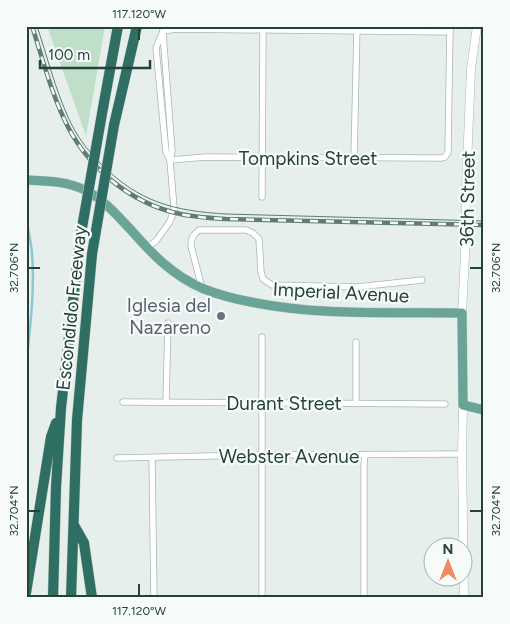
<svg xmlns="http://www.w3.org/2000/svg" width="510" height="624" viewBox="0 0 510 624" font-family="Figtree,sans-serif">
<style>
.green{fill:#bfdfc8}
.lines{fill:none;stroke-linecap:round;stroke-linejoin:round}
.stream{stroke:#8ec7d3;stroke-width:2.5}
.street-casing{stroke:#a8b7b2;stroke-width:7}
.secondary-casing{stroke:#a4bab3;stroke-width:9}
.primary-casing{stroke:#c2cac8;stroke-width:10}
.highway-casing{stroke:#c2cac8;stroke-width:11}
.street{stroke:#fff;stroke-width:5.5}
.secondary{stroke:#fff;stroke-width:8}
.primary{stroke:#6aa497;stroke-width:9}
.highway{stroke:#2f6e63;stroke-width:10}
.tram{stroke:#5f7c75;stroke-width:1}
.rail-casing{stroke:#5f7c75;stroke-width:4.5}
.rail{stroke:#f6fbf9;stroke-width:2.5;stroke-dasharray:8;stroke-linecap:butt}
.secondary-bridge-casing{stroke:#a4bab3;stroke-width:9;stroke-linecap:butt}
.highway-bridge-casing{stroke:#c2cac8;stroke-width:11;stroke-linecap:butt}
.secondary-bridge{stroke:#fff;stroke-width:8}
.highway-bridge{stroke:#2f6e63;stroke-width:10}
.ticks{fill:none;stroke:#24413a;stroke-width:2}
.worship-dot{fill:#6b7280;stroke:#f6fbf9;stroke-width:2}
.labels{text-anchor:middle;stroke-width:4.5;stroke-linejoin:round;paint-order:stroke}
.street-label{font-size:19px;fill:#24413a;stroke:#f6fbf9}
.worship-label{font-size:19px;fill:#5b616d;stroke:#f6fbf9;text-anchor:end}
.neatline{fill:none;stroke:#24413a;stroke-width:2}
.ticks-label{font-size:12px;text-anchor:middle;fill:#24413a}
</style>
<rect width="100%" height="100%" fill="#e6efeb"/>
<path class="green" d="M47,26H105L86,136Z"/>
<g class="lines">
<path class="stream" d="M26,219C28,230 31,241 32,253C35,290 30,328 26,365"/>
<defs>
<g id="street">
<path d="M163,31L176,29L450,32"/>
<path d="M163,33L172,151L170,160"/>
<path d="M354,159L357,26"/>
<path d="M170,160L206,157L441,158L445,157L448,152L450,26"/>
<path d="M262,197L263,28"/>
<path d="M147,248L156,241L169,223L174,212V208L170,160L166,152L156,48L163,31"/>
<path d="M202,288L191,246C191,238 193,235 199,230H246L253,233L259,239L261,272L263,279L272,285L357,287L422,280"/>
<path d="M262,337V598"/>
<path d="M123,402L445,404"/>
<path d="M166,402L168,323"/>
<path d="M356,403V342"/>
<path d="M117,458L261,455L462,454"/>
<path d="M152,458L154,598"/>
<path d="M364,598V463L365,455"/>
</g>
<g id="secondary">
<path d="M466,188L471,69L477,26"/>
<path d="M462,313L465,255"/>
<path d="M463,405L462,454L464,598"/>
</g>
<path id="primary" d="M26,180C48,181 66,181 85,190C103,199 117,215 131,230C152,254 173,276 204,289C219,295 235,299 251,302C318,316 393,312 462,313L463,405L484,410"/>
<g id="highway">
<path d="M103,108L118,26"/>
<path d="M114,125L137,26"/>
<path d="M75,527L84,543L92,598"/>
<path d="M26,593L51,437L56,423"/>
<path d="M53,598L56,487L61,408L80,239"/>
<path d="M71,598L77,420L92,254"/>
</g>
</defs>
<use href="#street" class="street-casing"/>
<use href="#secondary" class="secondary-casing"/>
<use href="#primary" class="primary-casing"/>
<use href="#highway" class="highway-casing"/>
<use href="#street" class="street"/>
<use href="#secondary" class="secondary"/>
<use href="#primary" class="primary"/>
<use href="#highway" class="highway"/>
<path class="tram" d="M37,26C47,56 55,88 68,117C76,135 87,150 101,164C139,202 174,211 226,214L484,221"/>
<defs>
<path id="rail" d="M32,26C43,60 52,96 68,127C90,169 130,202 176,213C192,217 209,218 226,219L484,225"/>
</defs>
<use href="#rail" class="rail-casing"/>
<use href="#rail" class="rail"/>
<defs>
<path id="secondary-bridge" d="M465,255L466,188"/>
<g id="highway-bridge">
<path d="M80,239L103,108"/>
<path d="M92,254L114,125"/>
</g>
</defs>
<use href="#secondary-bridge" class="secondary-bridge-casing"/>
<use href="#highway-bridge" class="highway-bridge-casing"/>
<use href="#secondary-bridge" class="secondary-bridge"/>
<use href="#highway-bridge" class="highway-bridge"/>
</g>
<path class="ticks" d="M139,28V40M28,268H40M470,268H482M28,511H40M470,511H482M139,584V596"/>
<circle class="worship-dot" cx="221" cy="316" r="5"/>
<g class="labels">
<g class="street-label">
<text x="308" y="165">Tompkins Street</text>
<text transform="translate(467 199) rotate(-89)" y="7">36th Street</text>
<text transform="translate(341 292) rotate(3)" y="7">Imperial Avenue</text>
<text transform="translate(71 308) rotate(-84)" y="7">Escondido Freeway</text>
<text x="284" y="410">Durant Street</text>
<text x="289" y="463">Webster Avenue</text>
</g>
<g class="worship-label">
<text x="211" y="312">Iglesia del<tspan x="211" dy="22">Nazareno</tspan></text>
</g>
</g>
<rect width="510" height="624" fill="none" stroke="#f6fbf9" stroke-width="55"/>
<g transform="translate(448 562)"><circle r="24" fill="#f6fbf9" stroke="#a2b1ad"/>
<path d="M0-4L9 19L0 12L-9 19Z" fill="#f3875f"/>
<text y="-8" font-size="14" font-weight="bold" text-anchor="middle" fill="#24413a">N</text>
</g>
<path d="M40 60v8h110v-8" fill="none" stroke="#24413a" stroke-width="2.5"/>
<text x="48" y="60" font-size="15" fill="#24413a" stroke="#f6fbf9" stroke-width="4" paint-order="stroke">100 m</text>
<rect x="28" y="28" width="454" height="568" class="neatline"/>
<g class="ticks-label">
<text x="139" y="18">117.120°W</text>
<text transform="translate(14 268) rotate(-90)" y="4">32.706°N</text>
<text transform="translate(496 268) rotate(-90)" y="4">32.706°N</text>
<text transform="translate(14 511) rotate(-90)" y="4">32.704°N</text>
<text transform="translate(496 511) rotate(-90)" y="4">32.704°N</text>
<text x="139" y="615">117.120°W</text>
</g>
</svg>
